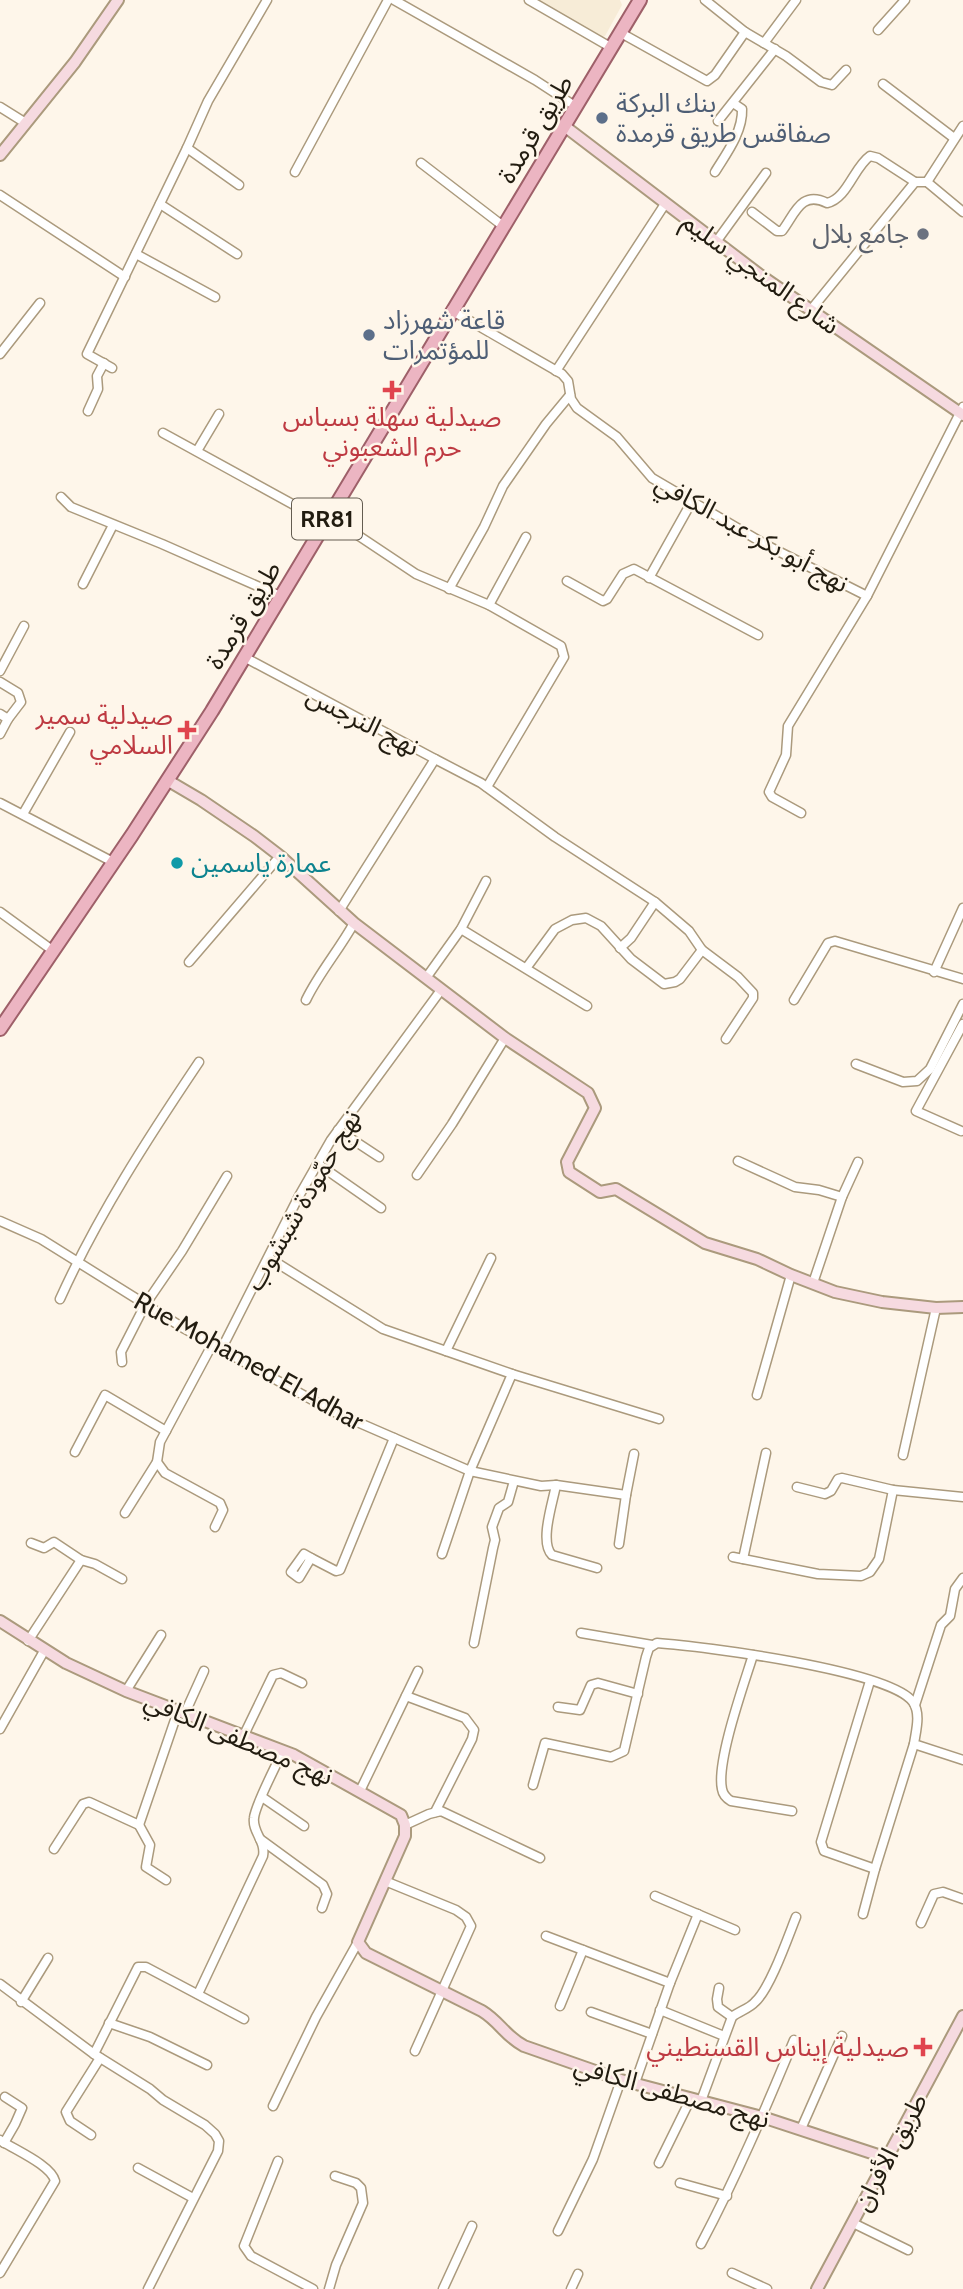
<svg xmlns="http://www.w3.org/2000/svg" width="963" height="2289" viewBox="0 0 963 2289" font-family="Cabin,'Noto Sans Arabic',sans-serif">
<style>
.education{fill:#f7ecd7}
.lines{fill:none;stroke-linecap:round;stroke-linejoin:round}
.street-casing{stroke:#ab9a7d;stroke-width:11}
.secondary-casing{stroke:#ab9a7d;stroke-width:14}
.primary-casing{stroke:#9e6069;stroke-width:16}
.street{stroke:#fff;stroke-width:8}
.secondary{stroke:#f6dae0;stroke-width:10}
.primary{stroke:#ecb5c2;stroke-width:12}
.service-dot{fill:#5c6f8a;stroke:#fef6ea;stroke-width:2.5}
.worship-dot{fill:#6b7280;stroke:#fef6ea;stroke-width:2.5}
.health-dot{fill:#e0444e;stroke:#fef6ea;stroke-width:2.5}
.culture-dot{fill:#0f9aa8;stroke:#fef6ea;stroke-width:2.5}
.labels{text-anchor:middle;stroke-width:5;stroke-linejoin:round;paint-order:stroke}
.shield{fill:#fef6ea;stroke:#645d51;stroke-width:2}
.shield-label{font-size:24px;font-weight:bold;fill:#221c10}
.service-label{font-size:26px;fill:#4e5e75;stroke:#fef6ea;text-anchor:start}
.street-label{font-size:26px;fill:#221c10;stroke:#fef6ea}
.worship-label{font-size:26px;fill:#5b616d;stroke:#fef6ea;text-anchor:end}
.health-label{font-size:26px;fill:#be3a42;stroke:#fef6ea;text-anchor:end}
.culture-label{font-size:26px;fill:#0d838f;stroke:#fef6ea;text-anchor:start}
</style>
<rect width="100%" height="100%" fill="#fef6ea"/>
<path class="education" d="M535,0H620L622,5L605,36L601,38Z"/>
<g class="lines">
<defs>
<g id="street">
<path d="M394,0L535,80L575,106"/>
<path d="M529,0L612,48"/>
<path d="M705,0L745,32L786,56L821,82L832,85L846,70"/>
<path d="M878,30L905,0"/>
<path d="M621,33L707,81L715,75L745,32"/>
<path d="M764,43L796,0"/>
<path d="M883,84L954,138"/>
<path d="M0,107L24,122"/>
<path d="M718,121L775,49"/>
<path d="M187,148L239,185"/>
<path d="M421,163L503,226"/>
<path d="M295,172L388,0"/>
<path d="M715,172C726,154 743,132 742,109L733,103"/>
<path d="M927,182L963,126"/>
<path d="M0,195L125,277"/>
<path d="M160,204L237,254"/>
<path d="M752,212L777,231H782C795,214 801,190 827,203C847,199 854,167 870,156L878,158L915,182"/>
<path d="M716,242L766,173"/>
<path d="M136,254L215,297"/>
<path d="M451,310L562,374L568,381L571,399L577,408L617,437L652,478L768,546L867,596"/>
<path d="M810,311L915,182H927L963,212"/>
<path d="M0,354L40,303"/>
<path d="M112,368L87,354L187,148L208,101L267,0"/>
<path d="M556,371L665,204"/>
<path d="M88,411L98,389L97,376L104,363"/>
<path d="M163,433L325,522"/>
<path d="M197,451L219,414"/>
<path d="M61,497L71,507L162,544L280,596"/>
<path d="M329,516L416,574L489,605L561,646L564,657L487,787"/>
<path d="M649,578L691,503"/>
<path d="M567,581L603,601L607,599L623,574L634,569L758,635"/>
<path d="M83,584L113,525"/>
<path d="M449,589L484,527L503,486L546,424L570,395"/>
<path d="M489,605L526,537"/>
<path d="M244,657L435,759L339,911"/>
<path d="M0,671L24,626"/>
<path d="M0,682L18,693L21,702L8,719"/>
<path d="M0,714L8,719L0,734"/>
<path d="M435,759L481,783L555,837L655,902"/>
<path d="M0,803L113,862"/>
<path d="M801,813L772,797L769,792L786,755L788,726L867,596L963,407"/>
<path d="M23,814L70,732"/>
<path d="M0,912L52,950"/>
<path d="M461,929L587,1006"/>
<path d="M620,948L631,938L655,902L689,931L702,950"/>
<path d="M189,962L280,856"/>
<path d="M527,967L555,929L572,920L586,918L601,926L631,959L664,984L675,982L680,979L702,950L738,977L753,993V998L726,1039"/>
<path d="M934,972L963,908"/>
<path d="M426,978L461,929L486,881"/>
<path d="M306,1000C319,973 339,950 354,923"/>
<path d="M794,1000L828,943L835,941L963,979"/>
<path d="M856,1064L903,1082L917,1081L930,1069L963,1004"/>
<path d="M338,1130L379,1157"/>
<path d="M961,1131L916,1111L963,1024"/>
<path d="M738,1161L795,1187L819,1190L842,1197"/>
<path d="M318,1164L381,1208"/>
<path d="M417,1175L452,1124L505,1038"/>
<path d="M0,1221L41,1239L185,1329L332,1411L470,1471L541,1486L556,1485L626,1495L619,1544"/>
<path d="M269,1258L383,1329L512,1374L470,1471L442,1554"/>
<path d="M813,1283L842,1197L858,1162"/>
<path d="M60,1299C98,1215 148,1138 199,1062"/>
<path d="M212,1345L160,1442L157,1462L165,1473L220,1503L223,1510L215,1527"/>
<path d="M222,1348L299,1196L331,1140L441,990"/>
<path d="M446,1351L491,1258"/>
<path d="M122,1362L121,1352L145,1305L182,1251L227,1176"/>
<path d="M512,1374L659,1419"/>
<path d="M757,1395L791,1275"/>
<path d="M75,1452L105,1395L166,1431"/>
<path d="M903,1455L936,1308"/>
<path d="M556,1485C553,1502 539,1542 552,1555L597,1568"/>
<path d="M797,1487L825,1494L831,1491L838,1479L842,1478L893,1490L963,1497"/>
<path d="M626,1495L634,1454"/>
<path d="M125,1513L157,1462"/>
<path d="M31,1543L44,1548L54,1542L81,1560"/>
<path d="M304,1554L311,1558L299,1578L291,1572Z"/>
<path d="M733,1557L818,1574L861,1576L870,1572L879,1559L893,1490"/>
<path d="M311,1558L336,1571L340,1570L394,1438"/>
<path d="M743,1559L766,1453"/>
<path d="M581,1633L652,1645"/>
<path d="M28,1641L81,1560L95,1564L122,1579"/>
<path d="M474,1643L493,1548L495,1540L492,1527L499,1508L508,1502L514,1481"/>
<path d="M753,1655C744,1684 716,1762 722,1789C723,1795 726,1798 731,1801L792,1811"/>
<path d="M870,1681L821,1842L824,1851L875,1869L914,1744"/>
<path d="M126,1691L161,1635"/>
<path d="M406,1696L465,1718L474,1730L472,1739L435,1812"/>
<path d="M915,1705L941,1625L950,1616L955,1589L963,1578"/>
<path d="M558,1707L580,1710L591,1685L598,1683L638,1694"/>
<path d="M185,1713L204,1671"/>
<path d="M0,1729L44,1651"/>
<path d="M244,1735L273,1675L281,1673L302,1683"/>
<path d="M533,1785L545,1743L611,1757L624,1751L646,1657L649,1648L657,1643C701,1646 890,1670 913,1702C921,1714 916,1730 914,1744L963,1760"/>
<path d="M360,1791L418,1671"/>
<path d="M262,1797L304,1826"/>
<path d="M139,1825L150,1845L146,1867L166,1880"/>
<path d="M405,1825L429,1814L441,1811L540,1858"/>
<path d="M260,1839L323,1885L327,1894L322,1908"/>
<path d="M54,1849L83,1804L89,1802L139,1825L178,1711"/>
<path d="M385,1881L456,1910L466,1917L471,1926L415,2051"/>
<path d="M655,1896L735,1930"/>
<path d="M863,1914L875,1869"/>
<path d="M921,1923L934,1894L943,1892L963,1899"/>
<path d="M546,1936L670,1983"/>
<path d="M0,1984L94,2054L138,1967H146L244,2019"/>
<path d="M719,1988L717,1999L718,2007L732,2017"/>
<path d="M198,1994L263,1856C266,1841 252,1832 254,1818C255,1806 276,1765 283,1751"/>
<path d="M21,2002L48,1958"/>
<path d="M560,2006L583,1950"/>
<path d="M660,2010L724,2036"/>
<path d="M591,2012L652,2034"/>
<path d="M109,2023L150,2037L207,2065"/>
<path d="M94,2054L150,2089L163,2100L205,2125L215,2134L219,2141L218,2151L148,2289"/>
<path d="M635,2083L670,1983L698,1914"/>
<path d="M701,2101L732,2017C739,2011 749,2009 755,2002C770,1989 788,1937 796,1917"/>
<path d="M273,2106L316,2017L358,1942"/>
<path d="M801,2129L842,2036"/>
<path d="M91,2135L70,2121L66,2112L100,2058"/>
<path d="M0,2140C15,2150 51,2165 55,2181L0,2273"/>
<path d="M4,2143L15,2124L22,2108L5,2097"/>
<path d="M278,2161L244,2246L251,2256L313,2289"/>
<path d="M659,2163L691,2098"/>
<path d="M138,2168L193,2198"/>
<path d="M680,2183L727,2196"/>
<path d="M853,2223L908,2250"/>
<path d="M558,2231L593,2159L621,2080"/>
<path d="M701,2244C736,2178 765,2110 794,2040"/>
<path d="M732,2273L767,2289"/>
<path d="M329,2289L336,2265L363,2203L361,2188L356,2183L335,2176"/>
<path d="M443,2289L472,2226"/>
<path d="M571,2289L578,2274"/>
</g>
<g id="secondary">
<path d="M563,125L760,275L963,415"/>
<path d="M0,155L75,62L118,0"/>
<path d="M167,780L201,800L254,836L280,856L354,923L505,1038L588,1093L595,1108L567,1162L569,1172L600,1192L616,1189L705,1243L757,1259L791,1275L835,1292L882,1302L936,1308L963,1307"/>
<path d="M0,1621L66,1663L126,1691L294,1755L401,1815L405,1825V1836L358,1942L366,1953L482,2011C500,2022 505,2036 524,2046L621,2080L762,2117L887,2158"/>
<path d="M817,2289L963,2016"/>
</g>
<path id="primary" d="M0,1029L132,835L212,711L640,0"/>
</defs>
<use href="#street" class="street-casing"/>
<use href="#secondary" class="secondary-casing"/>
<use href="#primary" class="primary-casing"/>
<use href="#street" class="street"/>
<use href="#secondary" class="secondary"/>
<use href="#primary" class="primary"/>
</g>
<g class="service-dot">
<circle cx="602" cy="118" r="7"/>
<circle cx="369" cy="335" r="7"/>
</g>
<circle class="worship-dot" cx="923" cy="234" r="7"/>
<g class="health-dot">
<path d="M388.5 379.5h7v7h7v7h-7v7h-7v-7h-7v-7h7z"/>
<path d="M183.5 719.5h7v7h7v7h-7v7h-7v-7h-7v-7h7z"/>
<path d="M919.5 2036.5h7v7h7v7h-7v7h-7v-7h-7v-7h7z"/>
</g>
<circle class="culture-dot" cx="177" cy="863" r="7"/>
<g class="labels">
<rect class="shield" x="292" y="498.5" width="70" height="41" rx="5"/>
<g class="shield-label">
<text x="327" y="527">RR81</text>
</g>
<g class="service-label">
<text x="616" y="112">بنك البركة<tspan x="616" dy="30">صفاقس طريق قرمدة</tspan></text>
<text x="383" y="329">قاعة شهرزاد<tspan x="383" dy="30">للمؤتمرات</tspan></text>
</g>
<g class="street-label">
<text transform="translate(535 129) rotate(-59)" y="9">طريق قرمدة</text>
<text transform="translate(761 273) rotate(36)" y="9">شارع المنجي سليم</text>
<text transform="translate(752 533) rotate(29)" y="9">نهج أبو بكر عبد الكافي</text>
<text transform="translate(243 615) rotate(-59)" y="9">طريق قرمدة</text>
<text transform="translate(363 721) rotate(27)" y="9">نهج النرجس</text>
<text transform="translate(303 1200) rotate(-60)" y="9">نهج حمّودة شبشوب</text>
<text transform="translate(249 1361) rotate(29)" y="9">Rue Mohamed El Adhar</text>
<text transform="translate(239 1738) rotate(23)" y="9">نهج مصطفى الكافي</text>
<text transform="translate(672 2092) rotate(16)" y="9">نهج مصطفى الكافي</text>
<text transform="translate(890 2152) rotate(-62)" y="9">طريق الأفران</text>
</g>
<g class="worship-label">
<text x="909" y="243">جامع بلال</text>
</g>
<g class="health-label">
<text x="392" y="426" text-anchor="middle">صيدلية سهلة بسباس<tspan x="392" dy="30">حرم الشعبوني</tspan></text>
<text x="173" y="724">صيدلية سمير<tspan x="173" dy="30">السلامي</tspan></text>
<text x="909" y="2056">صيدلية إيناس القسنطيني</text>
</g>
<g class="culture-label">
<text x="191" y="872">عمارة ياسمين</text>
</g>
</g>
</svg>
